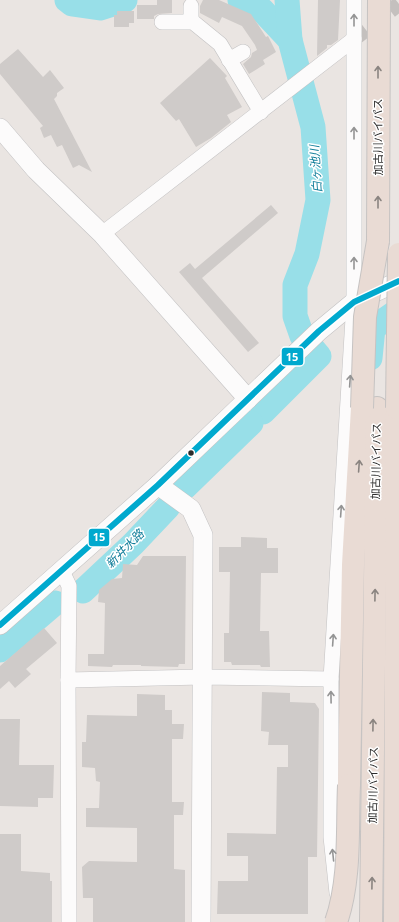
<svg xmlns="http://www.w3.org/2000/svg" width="399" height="922" viewBox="0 0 399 922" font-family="'Noto Sans','Noto Sans JP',sans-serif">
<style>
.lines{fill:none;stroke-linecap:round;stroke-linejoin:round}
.river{stroke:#98dfe8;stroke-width:25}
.building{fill:#cfcbc9}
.minor-tunnel{stroke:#c4c0be;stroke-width:15;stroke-dasharray:15 8;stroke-linecap:butt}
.minor-casing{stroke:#c3c2c3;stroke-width:16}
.tertiary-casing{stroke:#c3c2c3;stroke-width:20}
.motorway-casing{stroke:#c6c3c2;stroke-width:24}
.minor{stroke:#fcfbfb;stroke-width:15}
.tertiary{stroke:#fcfbfb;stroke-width:19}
.motorway{stroke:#e9dbd4;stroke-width:22}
.motorway-bridge-casing{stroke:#c6c3c2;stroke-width:24;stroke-linecap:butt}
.motorway-bridge{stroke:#e9dbd4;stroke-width:22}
.bus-1-casing{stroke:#fff;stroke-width:9}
.bus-1{stroke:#00a9ce;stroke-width:6}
.oneway{stroke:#949494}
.oneway2{stroke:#8a8480}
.bus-dot{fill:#2c2c2c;stroke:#fff;stroke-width:1.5}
.labels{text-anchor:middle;stroke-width:3;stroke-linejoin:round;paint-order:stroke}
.street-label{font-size:11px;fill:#2c2c2c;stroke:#fff}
.water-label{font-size:12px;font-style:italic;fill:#117e9a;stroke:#fff}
.line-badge{stroke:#fff;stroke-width:1.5}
.badge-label{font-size:11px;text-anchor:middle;font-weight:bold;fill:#fff}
</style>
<rect width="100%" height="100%" fill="#eae5e2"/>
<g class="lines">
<g class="river">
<path d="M67,0L72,4L100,8L125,0"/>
<path d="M240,0L262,10L290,40L313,127L318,200L307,254L295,285V316L302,336L319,356L263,412"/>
<path d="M287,0L290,40"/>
<path d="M370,358L373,328L399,310"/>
<path d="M185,487L251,423"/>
<path d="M83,591L133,544L168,507"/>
<path d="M0,650L55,603"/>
</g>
</g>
<g class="building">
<path d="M157,0H172V13L158,14L154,16V19H137V5H157Z"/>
<path d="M203,0H219L251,14L266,37L268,36L276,52L263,60L265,64L249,74L243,64L251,57L252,53L257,50L255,45L242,26L222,17L219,23L200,13V6Z"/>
<path d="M318,0H340L338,40L331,45H327V48L317,56Z"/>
<path d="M117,11H134V23H129V27H114V15H117Z"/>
<path d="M18,49L43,77L50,70L64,88L57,93V96L54,99L92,172L79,165L73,168L62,145L57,147L51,135L44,138L40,128L43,126L0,74V64Z"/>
<path d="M210,58L227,76L225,78L242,107L227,115L231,122L211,138L196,147L179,119L176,121L160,103Z"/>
<path d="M271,205L278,213L202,278L259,343L248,352L179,272L190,263L195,269Z"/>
<path d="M241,537L267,538V548H278V573H261L260,631H269L270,667H261L260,665H232L231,662H224V633H229L230,572H219V547H241Z"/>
<path d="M143,556H186L185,664H179L178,667L141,666V665H113L112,667L88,666V654H104L105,603L98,602L99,590L112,579L122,578L123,564L137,565Z"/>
<path d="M44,628L57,643L26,669L31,674L15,688L9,681L0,689V666Z"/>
<path d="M262,692L290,693V702L315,703L319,709L317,857H308V914H217L218,881H248V856H227V833L276,834L277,767H288V745H268L269,732L261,731Z"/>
<path d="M137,694L165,695V710H172V724H184L183,739H172V802H184L183,815H174V869L185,870V922H93V898H83L82,867L89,861L137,862V828L86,827V808H99L100,782L96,781L95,768L82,767V742H86L87,715L137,716Z"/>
<path d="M0,719H20L19,765H54L53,798H38V807L0,806Z"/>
<path d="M0,834H21V871L50,873V881H52V922H0Z"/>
</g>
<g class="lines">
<path class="minor-tunnel" d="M354,39L399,4"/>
<defs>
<g id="minor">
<path d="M191,6V21"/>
<path d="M162,22H193L220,44L261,112"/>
<path d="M229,60L243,52"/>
<path d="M102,234L354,39"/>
<path d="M62,571L69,586L68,680L69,922"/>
<path d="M68,680L203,677L331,679"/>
<path d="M337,893L331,837V679L354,302V0"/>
</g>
<g id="tertiary">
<path d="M0,128L36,170L102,234L248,399"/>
<path d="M158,485L191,509L203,535L201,922"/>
<path d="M0,625L158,485L319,331L354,302L399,281"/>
</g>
<g id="motorway">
<path d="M378,241L379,0"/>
<path d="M349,785L353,565L362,408"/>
<path d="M371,922L377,408"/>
<path d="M395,922L397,408"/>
</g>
</defs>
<use href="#minor" class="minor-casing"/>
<use href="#tertiary" class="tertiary-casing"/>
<use href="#motorway" class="motorway-casing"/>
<use href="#minor" class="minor"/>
<use href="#tertiary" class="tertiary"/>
<use href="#motorway" class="motorway"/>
<defs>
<g id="motorway-bridge">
<path d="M362,408L365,317L378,241"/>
<path d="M397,408L399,254"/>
<path d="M336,922C351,879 347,830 349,785"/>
</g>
</defs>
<use href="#motorway-bridge" class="motorway-bridge-casing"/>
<use href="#motorway-bridge" class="motorway-bridge"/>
<defs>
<path id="bus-1" d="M0,625L158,485L319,331L354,302L399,281"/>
</defs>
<use href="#bus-1" class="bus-1-casing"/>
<use href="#bus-1" class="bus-1"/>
</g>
<defs><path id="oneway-shaft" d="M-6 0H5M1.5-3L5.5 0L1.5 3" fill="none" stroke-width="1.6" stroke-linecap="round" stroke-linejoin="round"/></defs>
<g class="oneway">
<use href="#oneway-shaft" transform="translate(354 20) rotate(-90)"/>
<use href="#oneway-shaft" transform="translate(354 133) rotate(-90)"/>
<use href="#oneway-shaft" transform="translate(354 263) rotate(-90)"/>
<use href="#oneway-shaft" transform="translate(350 381) rotate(-86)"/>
<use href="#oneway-shaft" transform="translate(341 511) rotate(-86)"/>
<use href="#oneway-shaft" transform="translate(333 640) rotate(-86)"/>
<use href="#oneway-shaft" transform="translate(331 697) rotate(-91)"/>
<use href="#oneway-shaft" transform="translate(333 855) rotate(-96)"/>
</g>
<g class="oneway2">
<use href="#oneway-shaft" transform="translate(378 72) rotate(-90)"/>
<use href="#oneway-shaft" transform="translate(378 202) rotate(-90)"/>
<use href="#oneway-shaft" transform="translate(359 466) rotate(-86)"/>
<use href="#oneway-shaft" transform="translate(375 595) rotate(-89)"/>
<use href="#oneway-shaft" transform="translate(373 725) rotate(-89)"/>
<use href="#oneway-shaft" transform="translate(372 883) rotate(-89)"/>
</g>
<circle class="bus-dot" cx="191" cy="453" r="3.5"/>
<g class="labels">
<g class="street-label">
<text transform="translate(378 137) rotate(-90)" y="4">加古川バイパス</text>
<text transform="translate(376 461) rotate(-89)" y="4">加古川バイパス</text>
<text transform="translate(373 785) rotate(-89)" y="4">加古川バイパス</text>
</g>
<g class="water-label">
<text transform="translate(316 169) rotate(-94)" y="4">白ヶ池川</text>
<text transform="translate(125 549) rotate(-45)" y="4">新井水路</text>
</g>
</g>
<g class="line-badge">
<rect x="281" y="347" width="23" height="19" rx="4" fill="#00a9ce"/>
<rect x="88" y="528" width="22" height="19" rx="4" fill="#00a9ce"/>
</g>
<g class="badge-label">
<text x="292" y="361">15</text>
<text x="99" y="541">15</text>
</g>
</svg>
